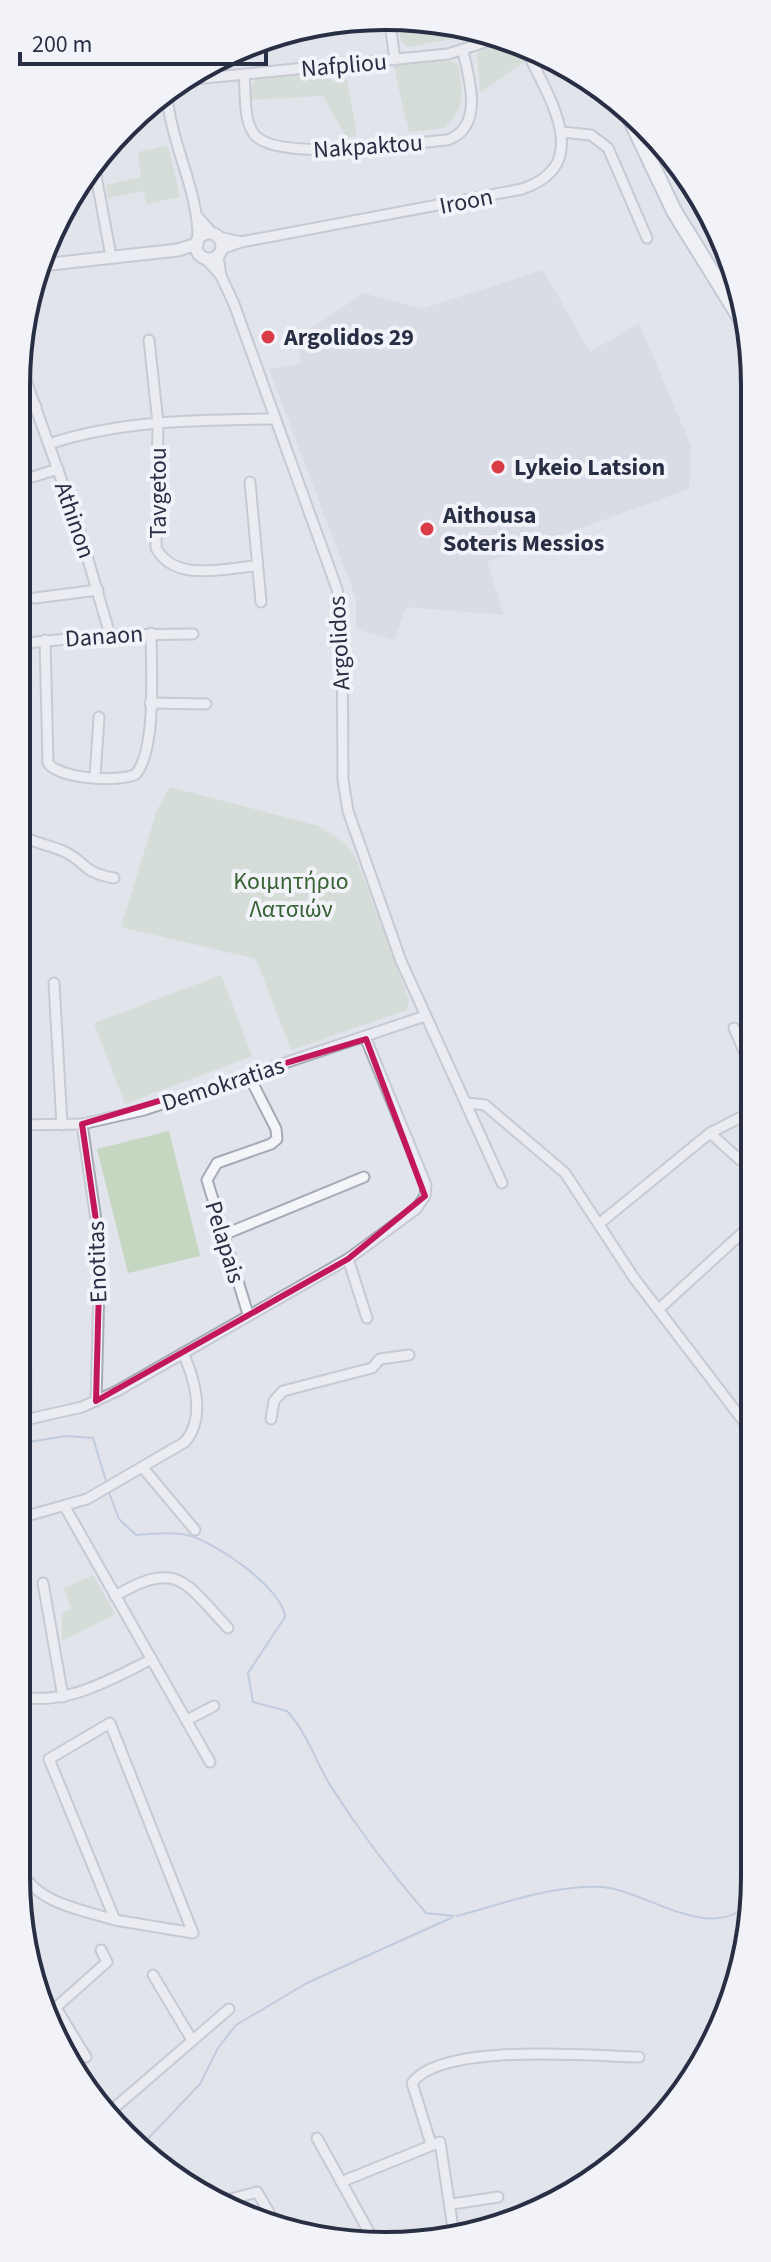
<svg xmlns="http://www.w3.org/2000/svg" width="771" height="2262" viewBox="0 0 771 2262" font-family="'Source Sans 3',sans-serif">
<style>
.built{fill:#cfd3dd}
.green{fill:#c5d6c1}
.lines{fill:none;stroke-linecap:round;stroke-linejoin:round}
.stream{stroke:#99aece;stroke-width:2}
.minor-casing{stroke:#a6aab6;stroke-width:13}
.tertiary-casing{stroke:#a6aab6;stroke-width:15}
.primary-casing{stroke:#9fa7b8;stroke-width:18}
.minor{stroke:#f4f5f9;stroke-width:9}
.tertiary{stroke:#f4f5f9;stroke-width:11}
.primary{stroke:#fff;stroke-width:14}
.marked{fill:none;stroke:#c2185b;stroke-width:6;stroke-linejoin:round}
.poi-dot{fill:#da3c45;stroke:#f1f3f8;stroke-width:3}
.labels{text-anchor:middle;stroke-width:8;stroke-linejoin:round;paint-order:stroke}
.street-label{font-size:24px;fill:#282f44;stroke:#f1f3f8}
.poi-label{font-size:24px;font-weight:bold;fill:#282f44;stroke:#f1f3f8;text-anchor:start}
.park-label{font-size:24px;fill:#386134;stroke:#f1f3f8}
.rim{fill:none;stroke:#282f44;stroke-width:4}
</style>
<rect width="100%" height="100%" fill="#e1e4eb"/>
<path class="built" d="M543,270L590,352L639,323L691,446L689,489L487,562L504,615L406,607L394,640L356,629V599L269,369L302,363L295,339L364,293L421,309Z"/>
<g class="green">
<path d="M415,24L481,28L490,32L408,47L401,41L400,30Z"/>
<path d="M508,40L516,43L525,61L480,93L477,53Z"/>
<path d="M450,61L458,65C463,95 466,105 445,128L409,132L393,64Z"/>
<path d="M321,74L334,81L347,79L357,136L347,138L323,96L251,100L252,84L256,79Z"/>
<path d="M168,145L180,197L146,204L144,191L108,198L106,185L141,177L138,152Z"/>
<path d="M170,787L319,826L346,844L356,858L409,1000L407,1010L291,1050L256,959L121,927L157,810Z"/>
<path d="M221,975L252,1056L125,1104L94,1023Z"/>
<path d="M169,1131L200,1256L128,1273L97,1149Z"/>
<path d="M93,1575L115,1614L62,1641V1614L71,1608L64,1588Z"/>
</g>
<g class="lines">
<g class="stream">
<path d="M16,1444L66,1436L93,1438L107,1484"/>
<path d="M108,1490L119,1519L136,1535C152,1534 171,1531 187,1535C214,1541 283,1588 285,1617L248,1673L253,1702L287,1711C307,1733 315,1760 330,1785C358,1829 392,1874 426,1913L454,1916"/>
<path d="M457,1916C505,1903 552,1885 602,1887C643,1889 717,1949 752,1898"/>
<path d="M141,2146L200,2084L218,2048L236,2025L307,1983L451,1918"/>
</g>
<defs>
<g id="minor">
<path d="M390,23L395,60"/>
<path d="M244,74C246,92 243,119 254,134C275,163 410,143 447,140C484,128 470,80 463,52"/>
<path d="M184,80L448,54L501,37"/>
<path d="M167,95C171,145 199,191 198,240"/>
<path d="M562,132L591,135L608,148L647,238"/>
<path d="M93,160L111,256"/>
<path d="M198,217L212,233"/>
<path d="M219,237L241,242"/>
<path d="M222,249L241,242L522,189C597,164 546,94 525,47"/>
<path d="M218,256L221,276"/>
<path d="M205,258L221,276L234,304L337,589L342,627L343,780L348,811L401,961L502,1183"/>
<path d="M149,340L158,423L156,548C175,583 224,568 257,566"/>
<path d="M19,361L80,532L110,635"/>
<path d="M16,410L36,406"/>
<path d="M49,444C121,420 199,420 275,419"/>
<path d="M16,482L58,469"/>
<path d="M250,482L261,602"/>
<path d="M35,598L98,590"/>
<path d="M45,640L48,763C60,779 119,783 136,774C157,748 151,667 151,633"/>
<path d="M16,644L110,635L193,634"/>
<path d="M150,703L206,704"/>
<path d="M95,777L99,717"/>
<path d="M16,830C31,844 45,843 63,851C86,861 82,873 114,878"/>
<path d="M54,983L62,1125"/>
<path d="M734,1028L753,1072"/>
<path d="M468,1103L485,1105L565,1173L634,1278L754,1435"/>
<path d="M82,1124L100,1248L96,1401"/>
<path d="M16,1125L82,1124L144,1110L425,1016"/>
<path d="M710,1133L740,1160"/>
<path d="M600,1223L710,1133L753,1111"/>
<path d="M223,1235L364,1177"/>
<path d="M348,1259L367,1318"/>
<path d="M25,1280L26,1420"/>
<path d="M659,1309L754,1222"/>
<path d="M248,1314L207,1180L217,1163L271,1144L277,1139L276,1129L249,1076"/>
<path d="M271,1419L274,1401L283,1391L372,1368L380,1359L409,1355"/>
<path d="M16,1422L82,1407L117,1391L348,1259L416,1209L425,1196L426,1185L366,1039"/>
<path d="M143,1468L195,1530"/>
<path d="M65,1507L210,1762"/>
<path d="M16,1519L87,1499L185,1442C206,1417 195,1380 183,1353"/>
<path d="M43,1583L63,1697"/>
<path d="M115,1596C178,1559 185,1582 228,1628"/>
<path d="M16,1696C66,1707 109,1680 152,1659"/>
<path d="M187,1720L214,1706"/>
<path d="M16,1741L24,1698"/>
<path d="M16,1860C31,1903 76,1908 115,1920L49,1759L110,1723L193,1933L115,1920"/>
<path d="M153,1975L192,2040"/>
<path d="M56,2008L86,2057"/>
<path d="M44,2018L107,1962L101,1950"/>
<path d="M105,2116L229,2009"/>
<path d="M317,2138L374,2241"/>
<path d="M431,2144L412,2083C442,2042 590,2056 639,2057"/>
<path d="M341,2182L440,2142L454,2235"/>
<path d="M216,2203L257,2192L276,2224"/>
<path d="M452,2204L498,2197"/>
</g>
<g id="tertiary">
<circle cx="209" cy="246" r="13"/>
<path d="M41,265L178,250L197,244"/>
</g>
<path id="primary" d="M627,112L674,211L752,337"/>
</defs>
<use href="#minor" class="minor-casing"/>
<use href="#tertiary" class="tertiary-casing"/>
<use href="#primary" class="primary-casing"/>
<use href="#minor" class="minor"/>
<use href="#tertiary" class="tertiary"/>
<use href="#primary" class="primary"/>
</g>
<path d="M0 0H771V2262H0ZM366,1039L425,1196L348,1259L96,1401L100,1248L82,1124Z" fill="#e1e4eb" fill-opacity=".55" fill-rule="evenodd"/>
<path class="marked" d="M366,1039L425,1196L348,1259L96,1401L100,1248L82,1124Z"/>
<g class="poi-dot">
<circle cx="268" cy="337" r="8"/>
<circle cx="498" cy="467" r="8"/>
<circle cx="427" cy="529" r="8"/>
</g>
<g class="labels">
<g class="street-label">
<text transform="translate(344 65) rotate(-5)" y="8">Nafpliou</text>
<text transform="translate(368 146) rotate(-4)" y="8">Nakpaktou</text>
<text transform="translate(466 201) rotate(-11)" y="8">Iroon</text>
<text transform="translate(158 493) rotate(-90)" y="8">Tavgetou</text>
<text transform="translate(75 520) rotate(71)" y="8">Athinon</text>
<text transform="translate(104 636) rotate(-4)" y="8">Danaon</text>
<text transform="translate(339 643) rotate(-93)" y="8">Argolidos</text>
<text transform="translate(223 1084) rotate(-18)" y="8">Demokratias</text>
<text transform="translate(225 1242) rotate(73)" y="8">Pelapais</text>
<text transform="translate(97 1262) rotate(-92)" y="8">Enotitas</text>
</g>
<g class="poi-label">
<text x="284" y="345">Argolidos 29</text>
<text x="514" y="475">Lykeio Latsion</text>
<text x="443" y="523">Aithousa<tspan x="443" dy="28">Soteris Messios</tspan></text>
</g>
<g class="park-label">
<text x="291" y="889">Κοιμητήριο<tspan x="291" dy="28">Λατσιών</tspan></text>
</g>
</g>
<path d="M0 0H771V2262H0ZM385 30H386A355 355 0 0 1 741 385V1877A355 355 0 0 1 386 2232H385A355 355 0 0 1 30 1877V385A355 355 0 0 1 385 30Z" fill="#f1f3f8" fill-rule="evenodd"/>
<path class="rim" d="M385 30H386A355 355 0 0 1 741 385V1877A355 355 0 0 1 386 2232H385A355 355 0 0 1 30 1877V385A355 355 0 0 1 385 30Z"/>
<path d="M20 52v12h246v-12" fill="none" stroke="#282f44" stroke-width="4"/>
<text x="32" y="52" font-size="24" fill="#282f44" stroke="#f1f3f8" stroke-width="6" paint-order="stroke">200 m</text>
</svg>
